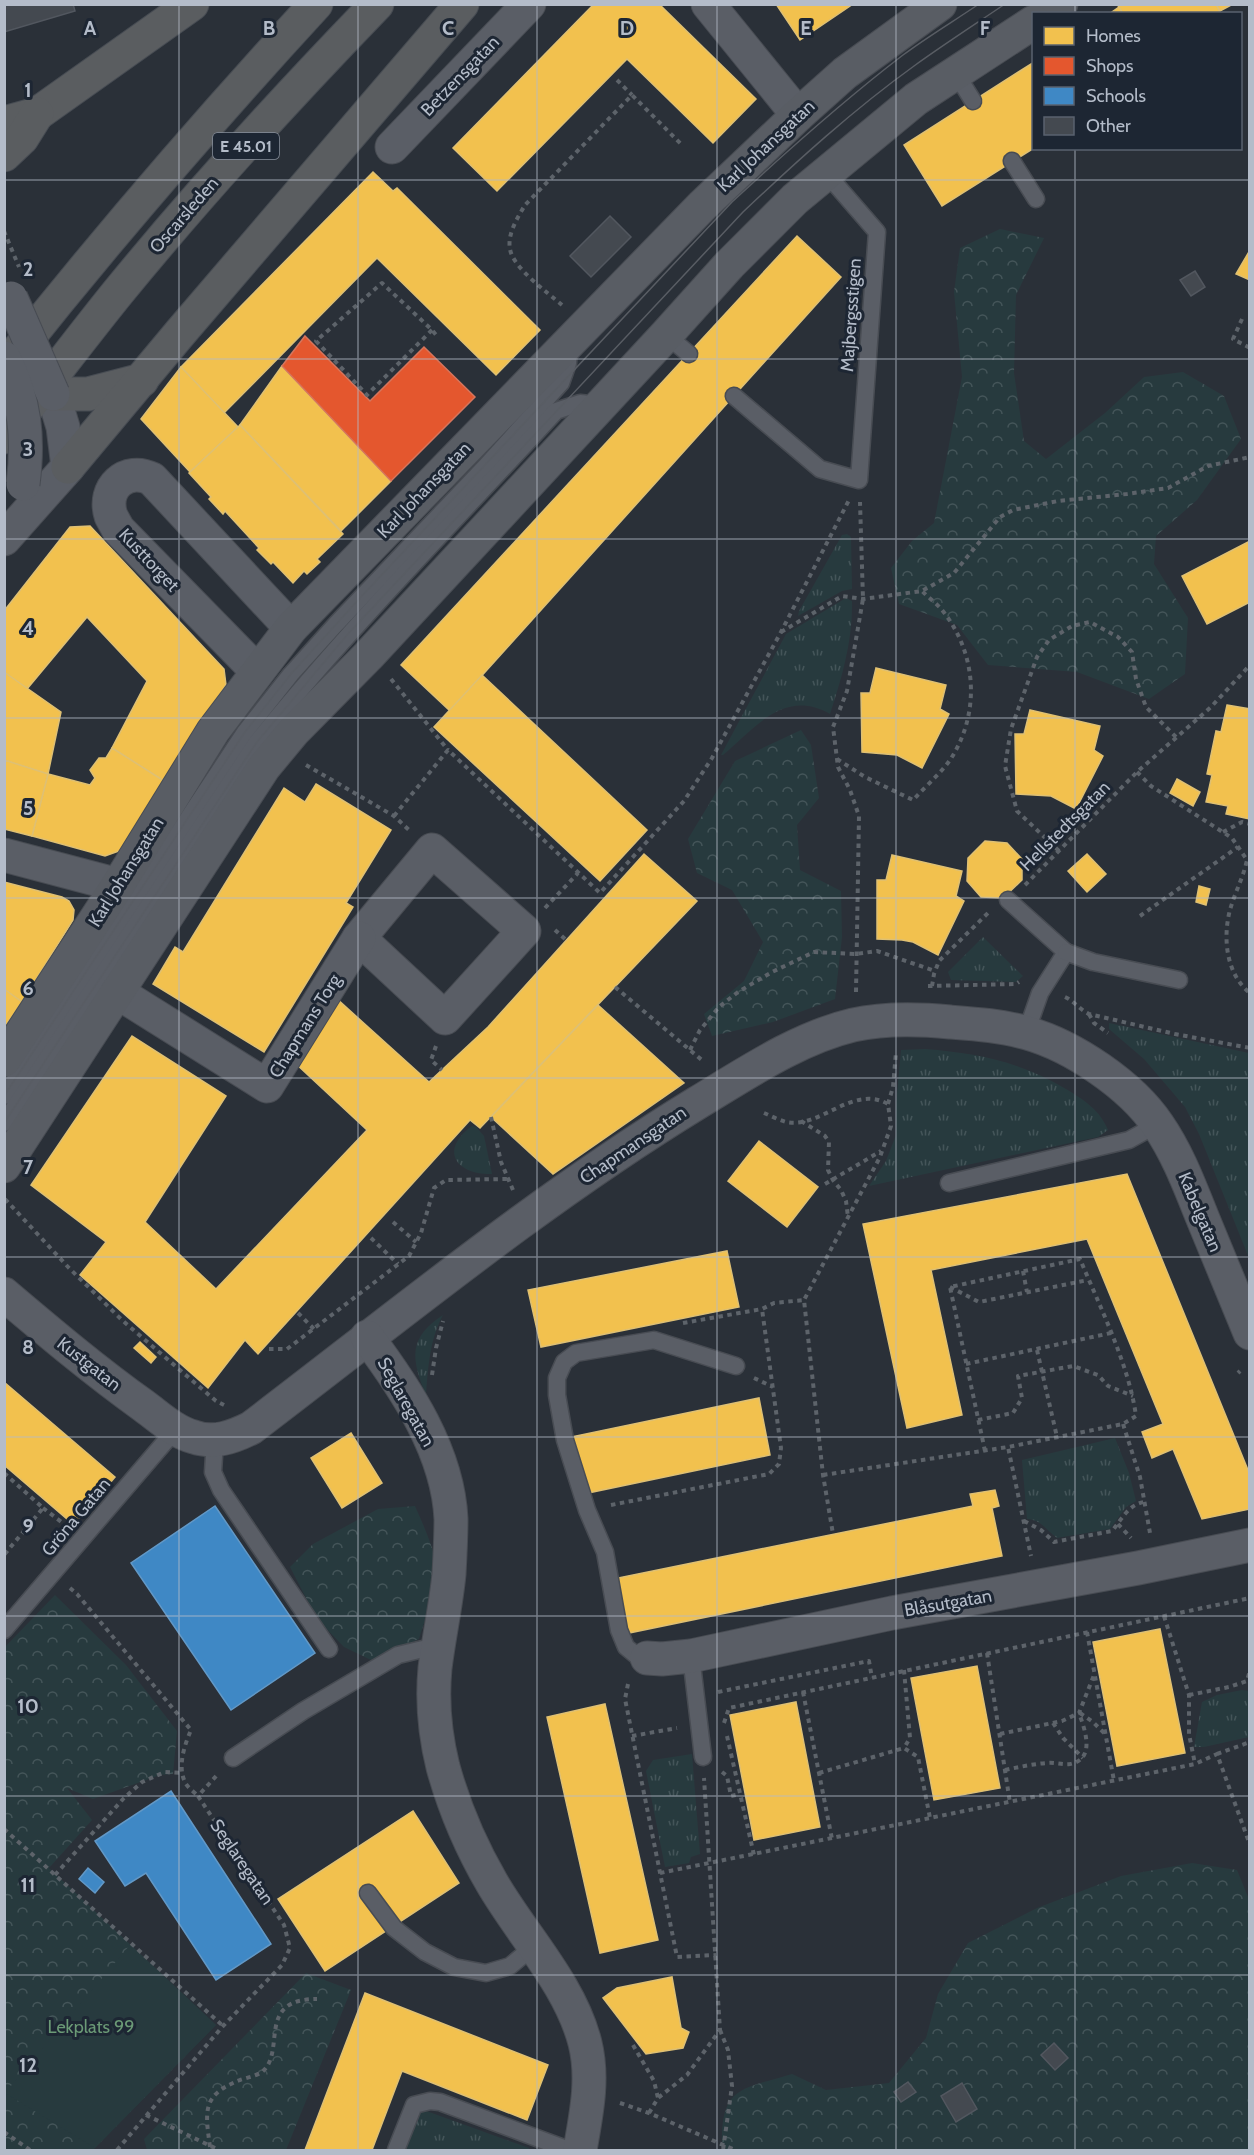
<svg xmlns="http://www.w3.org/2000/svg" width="1254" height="2155" viewBox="0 0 1254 2155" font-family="Cabin,sans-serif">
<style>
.grass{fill:url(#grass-tufts)}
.forest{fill:url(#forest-crowns)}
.pitch{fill:#273a3e}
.homes{fill:#f2c14e;stroke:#dfc073;stroke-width:1.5}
.shops{fill:#e4572e;stroke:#d6755c;stroke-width:1.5}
.schools{fill:#3f88c5;stroke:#6298c6;stroke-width:1.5}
.building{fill:#444950;stroke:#52575f;stroke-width:1.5}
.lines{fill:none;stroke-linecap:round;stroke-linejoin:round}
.lane-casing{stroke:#484c53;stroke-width:19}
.street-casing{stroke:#484c53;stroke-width:35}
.secondary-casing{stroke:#484c53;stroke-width:35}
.highway-casing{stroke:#474c53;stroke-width:35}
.path{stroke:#5d636a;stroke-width:4;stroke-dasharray:4.5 4.5;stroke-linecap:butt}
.lane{stroke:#5a5e66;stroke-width:16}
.street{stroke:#5a5e66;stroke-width:33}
.secondary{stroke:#595d64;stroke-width:33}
.highway{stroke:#5a5d60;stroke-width:33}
.tram{stroke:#595d64;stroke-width:1.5}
.street-bridge-casing{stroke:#484c53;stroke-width:35;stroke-linecap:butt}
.street-bridge{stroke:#5a5e66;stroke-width:33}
.grid{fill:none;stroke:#b4bcc9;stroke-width:1.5;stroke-opacity:0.55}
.labels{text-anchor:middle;stroke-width:6;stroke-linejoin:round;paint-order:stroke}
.shield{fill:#1d2633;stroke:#878f9c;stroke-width:1.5}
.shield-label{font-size:16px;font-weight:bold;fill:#b4bcc9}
.street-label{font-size:18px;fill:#b4bcc9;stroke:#1d2633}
.park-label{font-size:18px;fill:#6b9a76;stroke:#1d2633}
.grid-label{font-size:20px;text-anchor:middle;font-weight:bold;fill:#b4bcc9;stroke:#1d2633;stroke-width:6;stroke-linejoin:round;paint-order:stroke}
</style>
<defs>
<pattern id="grass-tufts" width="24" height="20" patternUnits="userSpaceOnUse" patternTransform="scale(1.5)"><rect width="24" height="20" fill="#273a3e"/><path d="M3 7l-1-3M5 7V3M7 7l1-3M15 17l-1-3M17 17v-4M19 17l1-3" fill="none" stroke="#445559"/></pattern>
<pattern id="forest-crowns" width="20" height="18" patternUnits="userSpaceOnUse" patternTransform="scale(1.5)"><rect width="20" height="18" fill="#273a3e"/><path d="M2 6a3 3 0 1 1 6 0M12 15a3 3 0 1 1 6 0" fill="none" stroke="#445559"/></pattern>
</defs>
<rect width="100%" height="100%" fill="#2a3038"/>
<g class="grass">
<path d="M847,534L851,537L852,589L842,591L798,616L799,611L842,535Z"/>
<path d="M846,598L852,601C853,639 842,678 830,714C784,688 755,728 723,755H721L786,634Z"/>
<path d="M983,937L1023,976L1016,982L951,980L948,972Z"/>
<path d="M1109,1023L1249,1053V1258L1199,1134L1185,1107L1144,1059L1109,1029Z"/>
<path d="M925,1049C977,1053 1021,1062 1066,1089C1084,1100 1100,1110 1108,1130L1098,1137L869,1186L886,1161L896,1135V1105L901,1050Z"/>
<path d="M472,1126L476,1127L484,1136L492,1174C457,1175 438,1151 472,1126Z"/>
<path d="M443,1315C430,1338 428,1368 426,1395C411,1358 408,1338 443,1315Z"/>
<path d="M1115,1438L1129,1473L1136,1501L1126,1507L1110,1529L1057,1538C1046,1530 1042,1520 1027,1519L1022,1460Z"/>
<path d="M1242,1690L1249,1691V1737L1204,1747H1194L1202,1702L1217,1695Z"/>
<path d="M692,1754L700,1854L691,1857L689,1863L665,1867L646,1771L653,1760Z"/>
<path d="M418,2108L529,2148L528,2150H402Z"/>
</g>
<g class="forest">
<path d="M1000,229L1044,238L1016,295L1014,373L1024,441L1046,459L1105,413L1144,377L1183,372L1224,396L1241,439L1197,500L1156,536L1154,564L1188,618L1185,674L1149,699L1077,672L988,665L957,625L899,604L891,568L912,541L934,523L962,377L954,292L960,248Z"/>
<path d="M801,730L811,745L819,798L797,825L800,870L841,891L842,937L835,999L773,1022L712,1036L704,1014L744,981L763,942L732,890L697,873L688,839L735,761Z"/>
<path d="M415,1506C422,1522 435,1550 436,1567C438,1589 425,1618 419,1639L371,1660L344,1647L317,1619L290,1567L313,1544L378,1509Z"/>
<path d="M55,1595L126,1665L177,1731L173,1774L160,1775L93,1799L67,1788L92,1820L49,1868L216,2025L93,2150H5V1647Z"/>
<path d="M1192,1863L1237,1870L1250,1902L1249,2150H722C720,2086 739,2090 792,2074L826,2090L889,2083L926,2038L938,1994L968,1943L1037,1908L1121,1876Z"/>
<path d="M306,1973L351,1990L286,2150H147L144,2139Z"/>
</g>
<path class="pitch" d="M130,1945L216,2025L95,2148L5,2093Z"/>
<g class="homes">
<path d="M594,4H659L756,99L713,143L627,59L497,191L453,148Z"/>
<path d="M776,4H853L800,40Z"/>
<path d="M1117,4H1216L1221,14H1123Z"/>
<path d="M1216,4H1233L1220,11Z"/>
<path d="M1119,7L1123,14H1109Z"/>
<path d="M1034,62V148L942,206L904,145Z"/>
<path d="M373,172L393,191L397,188L540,330L496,375L377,258L224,413L181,367Z"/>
<path d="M797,236L841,277L450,711L401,665Z"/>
<path d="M1250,250V280L1236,274Z"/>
<path d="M282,366L391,481L341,531L240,425Z"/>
<path d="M181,367L238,427L190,472L141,419Z"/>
<path d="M240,425L343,534L317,559L320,562L307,574L304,571L293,583L273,562L271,564L257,550L259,548L225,511L223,514L209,499L211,497L189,473Z"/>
<path d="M90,526L224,669L226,685L164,781L112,748L147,681L87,617L27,689L4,672V611L70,527Z"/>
<path d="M1250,541V602L1207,624L1182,576Z"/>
<path d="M876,668L946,685L940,709L949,714L922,768L897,755L862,752L861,693H870Z"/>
<path d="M4,672L61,712L48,774L4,760Z"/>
<path d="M482,675L647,830L600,881L434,727Z"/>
<path d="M1227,705L1250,709V819L1226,814L1228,806L1206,802L1212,775L1207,774L1216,731L1221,732Z"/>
<path d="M1030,710L1100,726L1094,750L1103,756L1076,809L1051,796L1016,794L1015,734H1024Z"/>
<path d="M112,748L164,781L122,850L105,856L32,836L48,774L90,785L95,778L90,770L99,758H106Z"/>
<path d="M4,760L48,774L32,836L4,829Z"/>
<path d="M1177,779L1200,792L1193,806L1170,793Z"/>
<path d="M316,784L391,830L346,903L353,907L264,1052L153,984L175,947L183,952L284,788L305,802Z"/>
<path d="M985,841L1007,843L1022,859V880L1003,898L981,897L967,881L968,858Z"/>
<path d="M644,854L697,901L480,1128L470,1120L258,1354L245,1340L208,1388L80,1275L106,1242L31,1185L132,1036L226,1096L145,1222L216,1289L367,1130L295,1063L337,999L429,1082L488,1027Z"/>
<path d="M1087,854L1106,874L1087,892L1068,871Z"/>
<path d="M892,855L962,871L956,896L964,901L938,955L913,942L902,940L877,939V880H886Z"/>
<path d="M4,882L62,897L69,901L74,910L73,920L22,1002L4,989Z"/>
<path d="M1199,886L1210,889L1206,905L1196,902Z"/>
<path d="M4,989L22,1002L4,1028Z"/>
<path d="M598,1005L684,1083L553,1174L491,1117Z"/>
<path d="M759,1141L818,1187L787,1227L728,1181Z"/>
<path d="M1127,1174L1250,1475V1509L1202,1519L1173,1449L1152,1458L1142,1432L1163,1424L1087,1239L931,1270L962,1415L907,1428L863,1224Z"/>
<path d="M727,1251L739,1307L541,1347L528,1290Z"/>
<path d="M140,1342L156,1357L151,1363L134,1348Z"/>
<path d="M4,1382L115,1477L74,1525L4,1465Z"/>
<path d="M759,1398L770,1455L583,1494L571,1437Z"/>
<path d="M351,1433L382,1483L342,1508L311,1458Z"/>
<path d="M995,1490L999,1506L992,1508L1002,1556L624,1634L613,1579L973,1506L970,1494Z"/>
<path d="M1160,1629L1185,1753L1117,1766L1093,1642Z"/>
<path d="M977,1666L1000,1788L934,1800L911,1678Z"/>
<path d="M796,1702L820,1827L754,1840L730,1715Z"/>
<path d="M605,1704L658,1940L600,1953L547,1717Z"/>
<path d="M413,1811L459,1883L325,1971L278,1899Z"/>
<path d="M672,1977L681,2028L689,2032L683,2048L646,2054L603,1998L617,1988Z"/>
<path d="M365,1993L548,2065L527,2120L402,2071L372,2150H305Z"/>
</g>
<path class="shops" d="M305,336L370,401L424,347L475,397L391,481L282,366Z"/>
<g class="schools">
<path d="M215,1506L315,1653L231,1710L131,1563Z"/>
<path d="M171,1791L271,1944L216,1980L146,1873L125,1886L95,1841Z"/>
<path d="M88,1868L104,1882L95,1893L79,1879Z"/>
</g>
<g class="building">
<path d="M4,4H73L75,11L4,32Z"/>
<path d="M610,216L631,237L591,277L570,256Z"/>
<path d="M1195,271L1205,287L1191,296L1180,280Z"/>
<path d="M1054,2043L1068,2058L1055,2070L1041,2055Z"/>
<path d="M908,2082L916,2092L901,2102L894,2092Z"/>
<path d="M962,2083L977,2109L956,2122L941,2096Z"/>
</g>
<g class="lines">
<defs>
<g id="lane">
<path d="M955,72L973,101"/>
<path d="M1012,161L1036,199"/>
<path d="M666,335L689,354"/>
<path d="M734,396L820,469L859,480L877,232L825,172"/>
<path d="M1008,900L1066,952L1040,993L1026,1033"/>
<path d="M1066,952L1093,962L1179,980"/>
<path d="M4,1096L245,732L291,674L336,624L484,468L561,383L568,363L569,348"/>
<path d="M4,1123L257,742C351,626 455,521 556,411L580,403L601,405"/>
<path d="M949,1183L1129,1140L1158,1124"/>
<path d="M215,1440L213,1472L221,1490L329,1649"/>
<path d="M4,1630L176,1429"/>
<path d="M691,1656L703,1757"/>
<path d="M647,1658L637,1656L626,1647L619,1630L605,1552L587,1510L565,1440L557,1395V1378L564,1362L576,1353L654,1340L736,1366"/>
<path d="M233,1758L303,1711L398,1655L423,1649H439"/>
<path d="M368,1893L394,1928L425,1952L454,1967L486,1973L510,1966L534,1946"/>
<path d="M396,2150L414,2105L430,2101L440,2102L569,2150"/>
</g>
<g id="street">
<path d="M708,4L798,115"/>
<path d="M392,147L529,4"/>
<path d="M4,539L68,467L63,427L53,394"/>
<path d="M257,671L118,529C116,525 113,520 111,516C102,488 126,466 152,479L291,628"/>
<path d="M432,850L524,931L445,1018L359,938Z"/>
<path d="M4,855L118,885"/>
<path d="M117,992L267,1086L359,938"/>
<path d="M4,1294C50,1333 95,1371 144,1406C159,1417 175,1432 194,1437C214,1444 233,1437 251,1428C397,1317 540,1199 697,1103C745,1074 798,1038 853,1025C885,1018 918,1019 950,1022C976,1024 1003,1026 1027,1033C1073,1046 1131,1085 1158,1125C1178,1154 1190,1187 1203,1219C1219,1257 1234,1295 1250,1333"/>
<path d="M367,1337C406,1389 448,1452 451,1519C451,1537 450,1556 449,1574C446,1605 439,1636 435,1668C432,1700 435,1735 443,1767C454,1807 471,1847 492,1883C522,1935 570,1984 585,2043C594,2079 586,2115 580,2150"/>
<path d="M647,1658L662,1659L691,1656L892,1613L1138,1568L1250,1545"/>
</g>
<g id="secondary">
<path d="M1047,14L1061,4"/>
<path d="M4,1060L118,885L213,731L291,628L702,206L798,115L845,73L940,4"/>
<path d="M4,1166L264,767L293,732L368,656L666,335L729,265L795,199L916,99L1034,22"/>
</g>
<g id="highway">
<path d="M4,123L37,114L192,4"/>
<path d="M4,155L22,138L37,114"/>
<path d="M12,358C109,236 210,119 316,4"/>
<path d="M53,394H88L142,380"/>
<path d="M4,437C43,389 80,339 119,291C200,192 288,96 377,4"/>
<path d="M68,467L180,333L462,4"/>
</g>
</defs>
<use href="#lane" class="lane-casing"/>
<use href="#street" class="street-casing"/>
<use href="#secondary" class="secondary-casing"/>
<use href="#highway" class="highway-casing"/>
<g class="path">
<path d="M617,80L632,95"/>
<path d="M4,231L19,267"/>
<path d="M562,305C547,292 513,268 510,249C507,234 518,217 525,205L632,95L683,146"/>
<path d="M1242,319L1233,339L1250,348"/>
<path d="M432,330L367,395L316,341L382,283L432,330L437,336"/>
<path d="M781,632L842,596L863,599L922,591L954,573L1000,517L1013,510L1058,501L1127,494L1168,488L1208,466L1250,457"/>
<path d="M391,679L448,750"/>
<path d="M837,759L865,777L913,800C925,787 940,774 950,760C981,713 977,653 942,610C936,603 928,597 922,591"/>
<path d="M306,765L394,816L409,830"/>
<path d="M1137,772L1151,786L1232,838L1247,860C1243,879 1233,896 1229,914C1223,941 1227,975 1250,993"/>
<path d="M394,816L448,750L600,893L684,801L712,758L781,632L849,500"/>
<path d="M1223,832L1242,822L1250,824"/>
<path d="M1059,851L1017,811L1005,766L1011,729L1037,657L1049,640L1072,626L1090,622L1118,637L1132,652L1136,679L1146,707L1176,737"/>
<path d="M1025,885L1137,772L1211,707L1250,665"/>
<path d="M545,908L578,873"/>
<path d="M1140,916L1238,847"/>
<path d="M555,930L566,940"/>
<path d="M928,986L1016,984L1019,982"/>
<path d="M932,986L934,974L939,961L988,913"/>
<path d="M615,987L703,1061"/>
<path d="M856,992L859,816L850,790L838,767L833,727L847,691L863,599L860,502"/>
<path d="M1065,997C1074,1001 1079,1009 1089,1014L1175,1034L1250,1048"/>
<path d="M1089,1014L1094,1023L1108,1033"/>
<path d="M436,1046L431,1060L442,1070"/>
<path d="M690,1050L700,1030L719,1007L738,992L772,972L814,952L856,954L877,951L935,971"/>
<path d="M888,1104L893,1087L896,1052"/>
<path d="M764,1113C771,1116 779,1120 786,1122C821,1129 852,1084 888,1104L891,1126L880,1157L804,1300L823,1475L833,1534"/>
<path d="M491,1117L501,1162L513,1190"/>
<path d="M801,1121L825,1136L829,1142L828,1170L833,1180L841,1190L846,1201L848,1217"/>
<path d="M825,1184L881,1151"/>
<path d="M5,1199L69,1268L123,1321L216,1401L224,1405"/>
<path d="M393,1222L416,1242"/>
<path d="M371,1238L398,1264"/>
<path d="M1023,1271L1027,1292"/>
<path d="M950,1287L979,1302L1088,1280"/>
<path d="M298,1313L314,1329"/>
<path d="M683,1323L762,1309L774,1303L804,1300"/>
<path d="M269,1349H287L409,1256L421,1233L434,1188L446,1180L507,1179"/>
<path d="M1037,1350L1057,1437"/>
<path d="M966,1364L1111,1333"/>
<path d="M1238,1373L1240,1371"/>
<path d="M432,1375L436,1348L443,1321"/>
<path d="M754,1378L773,1387"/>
<path d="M978,1420L1013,1413L1022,1398L1018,1376L1073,1366L1098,1375L1108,1386L1133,1396"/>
<path d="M1123,1424L1140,1477L1150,1533"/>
<path d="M985,1451L950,1287L1080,1259C1100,1307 1129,1365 1136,1416L1123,1424L1008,1447"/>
<path d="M4,1473L43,1508L4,1555"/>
<path d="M823,1475L1008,1447L1031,1556"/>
<path d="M611,1505L769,1474L779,1464L781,1448L762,1309"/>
<path d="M43,1508L64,1524"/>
<path d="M1024,1521L1041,1530L1054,1542L1112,1531C1122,1519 1128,1505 1144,1502"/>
<path d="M1118,1524L1131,1538"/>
<path d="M70,1588L77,1594L191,1730C185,1744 177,1766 185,1782C187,1787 194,1792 198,1796"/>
<path d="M1164,1616L1189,1695V1734L1195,1764"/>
<path d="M1087,1632L1114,1781"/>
<path d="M987,1653L1010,1803"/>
<path d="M904,1670L910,1738L904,1748L918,1757L930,1818"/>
<path d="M628,1684L625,1699L677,1957L716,1955"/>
<path d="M718,1692L869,1661L872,1678"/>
<path d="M803,1692L832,1839"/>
<path d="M1189,1695L1229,1687L1247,1681L1250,1670"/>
<path d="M1080,1713L1093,1722L1106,1735"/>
<path d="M724,1723L729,1708L1250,1598"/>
<path d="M1053,1723L1063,1738L1083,1758"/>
<path d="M1000,1734L1062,1721L1079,1713L1094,1675"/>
<path d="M632,1736L677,1728"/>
<path d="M727,1736L754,1855"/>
<path d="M1217,1754L1250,1742"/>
<path d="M1005,1770C1019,1767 1033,1764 1047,1763C1055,1762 1062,1765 1070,1764C1096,1759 1085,1730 1079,1713"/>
<path d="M722,1772L727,1776L731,1796L740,1794"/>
<path d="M819,1773L904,1748"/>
<path d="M4,1829L223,2026"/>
<path d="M660,1873L1195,1764L1217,1754L1250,1845"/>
<path d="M55,1875L124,1798L142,1782L165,1772L183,1773"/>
<path d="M720,2030L728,2050L732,2086L723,2150"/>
<path d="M633,2045L654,2081L658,2098"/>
<path d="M620,2103L649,2113L735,2150"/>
<path d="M649,2113L658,2098L687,2075L720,2030L704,1778"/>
<path d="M146,2115L219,2150"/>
<path d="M4,2132L30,2150"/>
<path d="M210,2147C205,2110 202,2095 240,2080C246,2078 256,2076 262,2072C287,2051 255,1999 317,1999"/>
<path d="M117,2150L223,2026L282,1965L290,1948L284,1925L198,1796L218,1774"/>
</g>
<use href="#lane" class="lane"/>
<use href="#street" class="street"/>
<use href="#secondary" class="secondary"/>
<use href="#highway" class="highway"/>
<g class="tram">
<path d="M4,1096L245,732L291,674L360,598L732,202C787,151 843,101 903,55C927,37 954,21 979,4"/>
<path d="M4,1123L257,742L347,635L743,212C797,161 853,110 914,66C943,45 974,25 1005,4"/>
</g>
<defs>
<g id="street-bridge">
<path d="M11,298L53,394"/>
<path d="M4,358C25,401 29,437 23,484"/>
</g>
</defs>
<use href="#street-bridge" class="street-bridge-casing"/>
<use href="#street-bridge" class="street-bridge"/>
</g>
<path class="grid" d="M179,4V2150M358,4V2150M537,4V2150M717,4V2150M896,4V2150M1075,4V14M1075,148V2150M4,180H1250M4,359H1250M4,539H1250M4,718H1250M4,898H1250M4,1078H1250M4,1257H1250M4,1437H1250M4,1616H1250M4,1796H1250M4,1975H1250"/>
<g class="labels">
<rect class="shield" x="213" y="133" width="66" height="26" rx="4.5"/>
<g class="shield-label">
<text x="246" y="152">E 45.01</text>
</g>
<g class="street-label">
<text transform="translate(460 76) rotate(-46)" y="6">Betzensgatan</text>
<text transform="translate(766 146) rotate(-43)" y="6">Karl Johansgatan</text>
<text transform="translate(184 215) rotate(-49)" y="6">Oscarsleden</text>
<text transform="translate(851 315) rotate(-86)" y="6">Majbergsstigen</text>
<text transform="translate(424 490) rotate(-46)" y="6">Karl Johansgatan</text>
<text transform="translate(149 560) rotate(47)" y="6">Kusttorget</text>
<text transform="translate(1065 826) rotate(-45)" y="6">Hellstedtsgatan</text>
<text transform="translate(126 872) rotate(-58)" y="6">Karl Johansgatan</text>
<text transform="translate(305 1026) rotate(-58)" y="6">Chapmans Torg</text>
<text transform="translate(633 1145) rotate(-34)" y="6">Chapmansgatan</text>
<text transform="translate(1200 1212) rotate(67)" y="6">Kabelgatan</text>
<text transform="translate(89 1364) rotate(38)" y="6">Kustgatan</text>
<text transform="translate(406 1402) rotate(61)" y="6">Seglaregatan</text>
<text transform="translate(76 1517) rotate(-50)" y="6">Gröna Gatan</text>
<text transform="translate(948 1603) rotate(-10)" y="6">Blåsutgatan</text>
<text transform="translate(242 1862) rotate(56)" y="6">Seglaregatan</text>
</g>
<g class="park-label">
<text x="91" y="2033">Lekplats 99</text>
</g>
</g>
<g class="grid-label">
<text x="90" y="35">A</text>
<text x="269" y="35">B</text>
<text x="448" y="35">C</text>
<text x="627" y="35">D</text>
<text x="806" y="35">E</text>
<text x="985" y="35">F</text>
<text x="28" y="97">1</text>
<text x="28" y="276">2</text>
<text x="28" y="456">3</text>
<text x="28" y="635">4</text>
<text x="28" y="815">5</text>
<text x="28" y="995">6</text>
<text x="28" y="1174">7</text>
<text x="28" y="1354">8</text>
<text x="28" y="1533">9</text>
<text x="28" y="1713">10</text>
<text x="28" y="1892">11</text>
<text x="28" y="2072">12</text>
</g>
<rect width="1254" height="2155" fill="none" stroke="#b4bcc9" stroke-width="12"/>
<rect x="1032" y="12" width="210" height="138" fill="#1d2633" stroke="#59626f" stroke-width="1.5"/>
<rect x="1044" y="27" width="30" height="18" fill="#f2c14e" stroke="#59626f" stroke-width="1.5"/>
<text x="1086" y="42" font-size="18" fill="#b4bcc9">Homes</text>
<rect x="1044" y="57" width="30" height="18" fill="#e4572e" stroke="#59626f" stroke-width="1.5"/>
<text x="1086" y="72" font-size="18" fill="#b4bcc9">Shops</text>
<rect x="1044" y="87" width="30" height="18" fill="#3f88c5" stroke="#59626f" stroke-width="1.5"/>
<text x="1086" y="102" font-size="18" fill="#b4bcc9">Schools</text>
<rect x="1044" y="117" width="30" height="18" fill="#444950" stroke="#59626f" stroke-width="1.5"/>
<text x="1086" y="132" font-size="18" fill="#b4bcc9">Other</text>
</svg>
